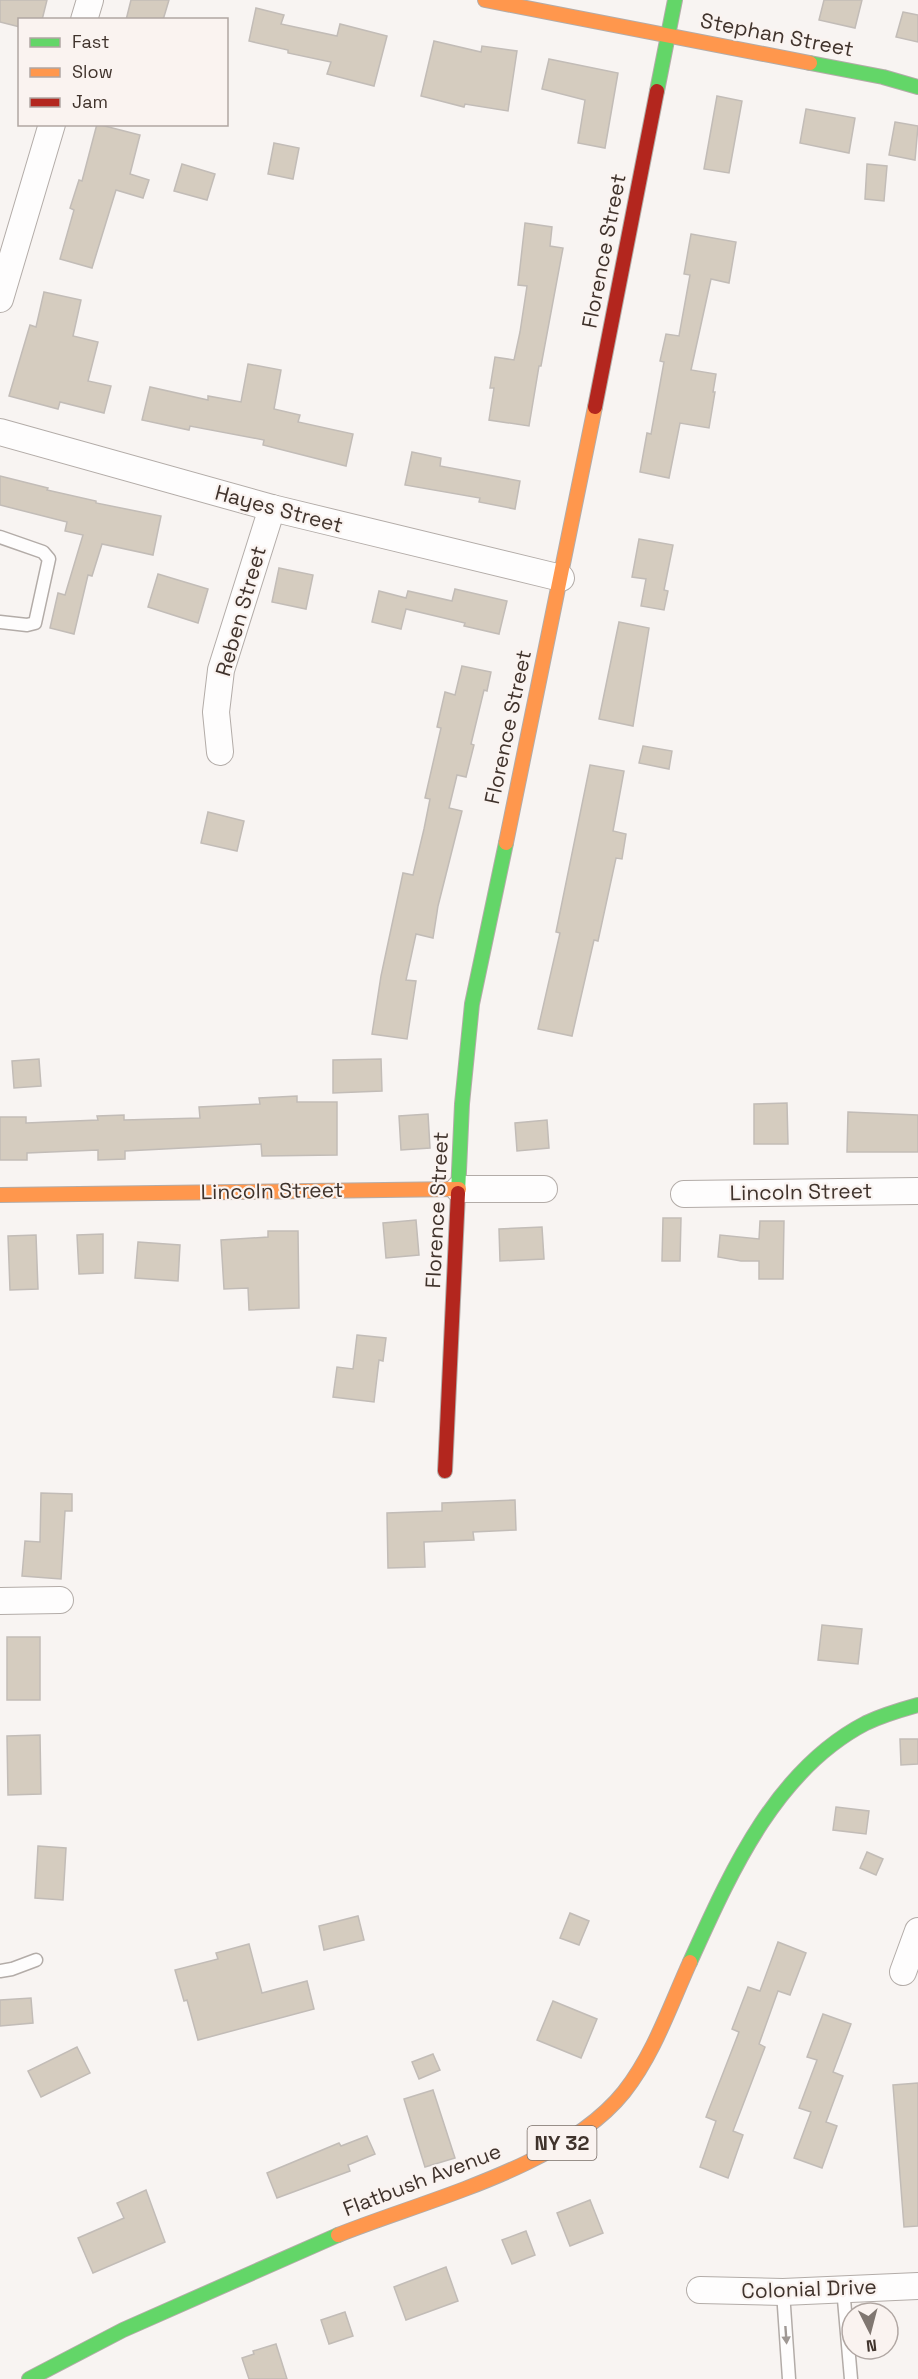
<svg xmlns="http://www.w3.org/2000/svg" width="918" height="2379" viewBox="0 0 918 2379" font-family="'Space Grotesk',sans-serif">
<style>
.building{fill:#d5ccbf;stroke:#c2bcb7;stroke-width:1.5}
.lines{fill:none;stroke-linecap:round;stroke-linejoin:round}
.lane-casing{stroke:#b3aca8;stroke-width:15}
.street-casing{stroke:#b3aca8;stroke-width:28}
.fast-casing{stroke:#b3aca8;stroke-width:16}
.slow-casing{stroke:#b3aca8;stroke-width:16}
.jam-casing{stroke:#b3aca8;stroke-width:16}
.lane{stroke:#fefdfd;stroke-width:12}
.street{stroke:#fefdfd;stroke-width:26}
.fast{stroke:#63d668;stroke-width:14}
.slow{stroke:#ff974d;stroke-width:14}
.jam{stroke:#b3261e;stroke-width:14}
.oneway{fill:#9f9894}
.labels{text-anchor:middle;stroke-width:4.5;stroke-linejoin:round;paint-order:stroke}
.shield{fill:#faf3f0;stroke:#786d67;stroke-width:1.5}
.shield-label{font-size:20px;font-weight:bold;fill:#40332c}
.street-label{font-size:21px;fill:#40332c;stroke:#faf3f0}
</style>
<rect width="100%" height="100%" fill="#f8f4f2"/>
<g class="building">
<path d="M0,0H47L42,20H20V27L0,22Z"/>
<path d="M131,0H169L163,20H126Z"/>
<path d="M824,0H862L855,28L819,20Z"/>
<path d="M256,8L284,15L281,24L337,36L340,24L387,36L374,86L327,74L331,62L288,53V50L249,41Z"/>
<path d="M903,12L918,15V42L896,37Z"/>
<path d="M434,41L481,52L482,46L517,51L508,111L465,104L464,107L421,96Z"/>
<path d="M549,59L618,73L605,148L578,143L585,100L542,89Z"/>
<path d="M717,96L742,101L729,173L704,169Z"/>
<path d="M806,109L855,118L849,153L800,143Z"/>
<path d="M895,122L918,126L915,160L889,155Z"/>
<path d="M97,124L140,135L130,174L149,180L143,198L116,190L92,268L60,259L74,210L70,208L79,180L82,181Z"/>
<path d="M274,143L299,148L293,179L268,174Z"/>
<path d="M182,164L215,174L207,200L174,191Z"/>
<path d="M867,164L887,166L884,201L865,199Z"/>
<path d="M525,223L552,227L550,246L563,248L541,366H539L529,426L489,420L494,388H490L495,357L514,360L520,332L527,286L518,285Z"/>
<path d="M691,234L736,242L729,283L711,279L691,370L716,374L713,392H715L709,428L680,423L669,478L640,472L647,433L651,434L664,362L660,361L666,334L679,336L690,275L684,274Z"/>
<path d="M44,292L81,300L73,336L98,342L88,381L111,386L104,413L60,402L58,409L9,396L30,325L36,327Z"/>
<path d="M248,364L281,370L274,409L300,415L298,422L353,434L346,466L263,445L264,440L190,426L189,430L142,420L150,387L208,400V396L241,402Z"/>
<path d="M412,452L441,458L440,466L520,481L515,509L479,502L480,498L405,485Z"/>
<path d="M0,476L48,488L47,490L96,501V503L161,516L153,555L102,544L92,576L88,575L74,634L50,628L58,593L65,595L83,535L65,531L67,522L0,505Z"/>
<path d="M639,539L673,545L664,590L668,591L664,610L641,606L646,579L632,577Z"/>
<path d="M279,568L313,575L306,609L272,602Z"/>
<path d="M158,574L208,589L198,623L148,607Z"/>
<path d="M455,589L507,601L499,634L464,626L465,623L406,609L401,629L372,622L379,591L406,598L408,591L452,601Z"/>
<path d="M619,622L649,628L633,726L599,719Z"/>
<path d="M462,666L491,672L487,691L484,690L471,744L474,745L466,777L457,775L449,808L462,811L438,906L433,938L416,934L406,980L416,981L407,1039L372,1034L381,976L403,873L413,875L424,829L430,799L425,798L441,728L437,727L445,692L455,695Z"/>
<path d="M643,746L672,751L669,769L639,763Z"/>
<path d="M590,765L624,771L613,831L626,834L622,859L616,858L598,941L594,940L572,1036L538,1029L560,933L556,932Z"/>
<path d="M208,812L244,821L237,851L201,843Z"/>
<path d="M39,1059L41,1086L14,1088L12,1061Z"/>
<path d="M381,1059L382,1091L333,1093V1060Z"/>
<path d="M297,1096V1102H337V1155L262,1156L261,1144L125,1151V1159L98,1160V1150L27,1153V1160H0V1117H26V1123L98,1120L97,1116L124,1115V1120L200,1118L199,1107L260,1104L259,1098Z"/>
<path d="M787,1103L788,1144H754V1104Z"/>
<path d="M848,1112L918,1115V1152H847Z"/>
<path d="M428,1114L430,1148L401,1150L399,1116Z"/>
<path d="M547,1120L549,1148L517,1151L515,1123Z"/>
<path d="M663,1218H681L680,1261H662Z"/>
<path d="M416,1220L419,1255L386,1258L383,1223Z"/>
<path d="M760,1221H784L783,1279H759V1261H741L718,1257L720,1235L759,1239Z"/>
<path d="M542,1227L544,1259L500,1261L499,1229Z"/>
<path d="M268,1231H298L299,1308L249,1310L248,1288L224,1289L221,1240L268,1237Z"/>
<path d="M103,1234V1273L79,1274L77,1235Z"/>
<path d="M36,1235L38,1289L10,1290L8,1236Z"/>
<path d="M138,1242L180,1245L178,1281L135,1278Z"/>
<path d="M357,1335L386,1338L383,1361L379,1360L374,1402L333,1397L337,1367L353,1369Z"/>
<path d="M41,1493L72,1494V1511H65L61,1579L22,1576L25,1541L40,1542Z"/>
<path d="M515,1500L516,1530L473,1532L474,1540L424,1542L425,1567L388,1568L387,1513L442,1511V1503Z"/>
<path d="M822,1625L862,1629L858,1664L818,1660Z"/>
<rect x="7" y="1637" width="33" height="63"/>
<path d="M40,1735L41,1794L8,1795L7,1736Z"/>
<path d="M900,1739H918V1764L901,1765Z"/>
<path d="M836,1807L869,1811L866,1834L833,1830Z"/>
<path d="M38,1846L66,1848L63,1900L35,1898Z"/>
<path d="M867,1852L883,1859L876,1875L860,1868Z"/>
<path d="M570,1913L589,1921L579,1945L560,1938Z"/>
<path d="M358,1916L364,1940L324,1950L319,1926Z"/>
<path d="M778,1942L806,1953L790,1995L778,1991L759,2044L765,2047L733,2131L743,2135L728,2178L700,2167L716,2121L706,2117L739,2032L732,2029L748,1987L760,1991Z"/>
<path d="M249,1944L262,1993L307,1981L314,2009L198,2040L187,2000L184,2001L175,1970L218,1959L216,1953Z"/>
<path d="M31,1998L33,2023L0,2026V2000Z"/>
<path d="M553,2001L597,2019L581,2058L537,2040Z"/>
<path d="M823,2014L851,2024L833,2072L843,2076L826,2122L837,2126L822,2168L794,2158L811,2112L799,2108L817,2060L807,2057Z"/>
<path d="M77,2047L90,2073L41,2097L28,2071Z"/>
<path d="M433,2054L440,2070L419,2079L412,2062Z"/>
<path d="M918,2083V2226L904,2227L893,2085Z"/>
<path d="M433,2090L455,2158L425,2167L404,2099Z"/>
<path d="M367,2136L375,2154L348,2165L350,2171L277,2198L267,2173L339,2143L341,2146Z"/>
<path d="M146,2190L165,2242L93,2273L78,2238L124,2218L117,2203Z"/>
<path d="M590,2200L603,2233L570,2246L557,2213Z"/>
<path d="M526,2231L535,2255L512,2264L502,2240Z"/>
<path d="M446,2267L458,2301L406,2320L394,2287Z"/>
<path d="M345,2312L353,2336L329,2344L321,2320Z"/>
<path d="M276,2344L287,2379H249L242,2358L254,2354L253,2351Z"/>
</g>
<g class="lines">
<defs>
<g id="lane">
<path d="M0,537L43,552L49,559L35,623L27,625L0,622"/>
<path d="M0,1971L12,1969L36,1960"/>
<path d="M843,2288L851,2379"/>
<path d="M783,2292L789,2379"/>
</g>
<g id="street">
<path d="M84,20L90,0"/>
<path d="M0,299L52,124"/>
<path d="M0,432L272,508L561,578"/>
<path d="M220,752L216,712L221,670L272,508"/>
<path d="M459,1189H544"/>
<path d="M684,1194L918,1191"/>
<path d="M0,1601L60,1600"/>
<path d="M903,1972L918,1931"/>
<path d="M700,2290L783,2292L918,2286"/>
</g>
<g id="fast">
<path d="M810,63L883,77L918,87"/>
<path d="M657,91L675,0"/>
<path d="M458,1193L462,1104L472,1004L506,843"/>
<path d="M690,1962C730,1874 775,1770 866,1723C883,1715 900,1710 918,1705"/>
<path d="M29,2379L123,2330L338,2235"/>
</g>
<g id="slow">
<path d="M485,0L810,63"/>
<path d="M506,843L595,407"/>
<path d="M0,1195L459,1189"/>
<path d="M338,2235C425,2200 564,2167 624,2092C654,2054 670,2006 690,1962"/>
</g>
<g id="jam">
<path d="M595,407L657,91"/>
<path d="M445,1471L458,1193"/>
</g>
</defs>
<use href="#lane" class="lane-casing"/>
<use href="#street" class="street-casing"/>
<use href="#fast" class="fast-casing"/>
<use href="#slow" class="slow-casing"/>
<use href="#jam" class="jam-casing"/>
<use href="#lane" class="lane"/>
<use href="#street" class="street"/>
<use href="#fast" class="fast"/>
<use href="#slow" class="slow"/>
<use href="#jam" class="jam"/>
</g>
<defs><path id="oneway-solid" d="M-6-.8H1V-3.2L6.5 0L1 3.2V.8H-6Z" transform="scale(1.5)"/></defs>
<use class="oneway" href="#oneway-solid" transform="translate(786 2335) rotate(86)"/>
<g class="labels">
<rect class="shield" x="527.5" y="2126" width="69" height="34" rx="4.5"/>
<g class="shield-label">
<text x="562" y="2150">NY 32</text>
</g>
<g class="street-label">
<text transform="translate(777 35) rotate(11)" y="7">Stephan Street</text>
<text transform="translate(604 251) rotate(-79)" y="7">Florence Street</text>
<text transform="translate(279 509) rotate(15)" y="7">Hayes Street</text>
<text transform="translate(241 611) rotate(-74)" y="7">Reben Street</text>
<text transform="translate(508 727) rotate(-78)" y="7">Florence Street</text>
<text transform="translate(272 1191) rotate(-1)" y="7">Lincoln Street</text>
<text transform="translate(801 1192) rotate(-1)" y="7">Lincoln Street</text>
<text transform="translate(437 1210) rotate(-87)" y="7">Florence Street</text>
<text transform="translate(422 2180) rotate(-21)" y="7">Flatbush Avenue</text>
<text transform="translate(809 2289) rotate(-2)" y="7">Colonial Drive</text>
</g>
</g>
<rect x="18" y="18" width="210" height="108" fill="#faf3f0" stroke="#b0a6a2" stroke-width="1.5"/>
<rect x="30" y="38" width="30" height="9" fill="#63d668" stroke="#b0a6a2" stroke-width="1.5"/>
<text x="72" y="48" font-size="18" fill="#40332c">Fast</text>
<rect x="30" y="68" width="30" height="9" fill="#ff974d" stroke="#b0a6a2" stroke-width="1.5"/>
<text x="72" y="78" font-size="18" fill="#40332c">Slow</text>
<rect x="30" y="98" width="30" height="9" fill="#b3261e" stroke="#b0a6a2" stroke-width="1.5"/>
<text x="72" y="108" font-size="18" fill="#40332c">Jam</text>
<g transform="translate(870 2331) rotate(174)"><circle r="28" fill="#faf3f0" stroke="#b0a6a2" stroke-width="1.5"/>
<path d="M0-4.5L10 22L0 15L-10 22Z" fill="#807771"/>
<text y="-9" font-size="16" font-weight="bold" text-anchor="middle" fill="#40332c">N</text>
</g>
</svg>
